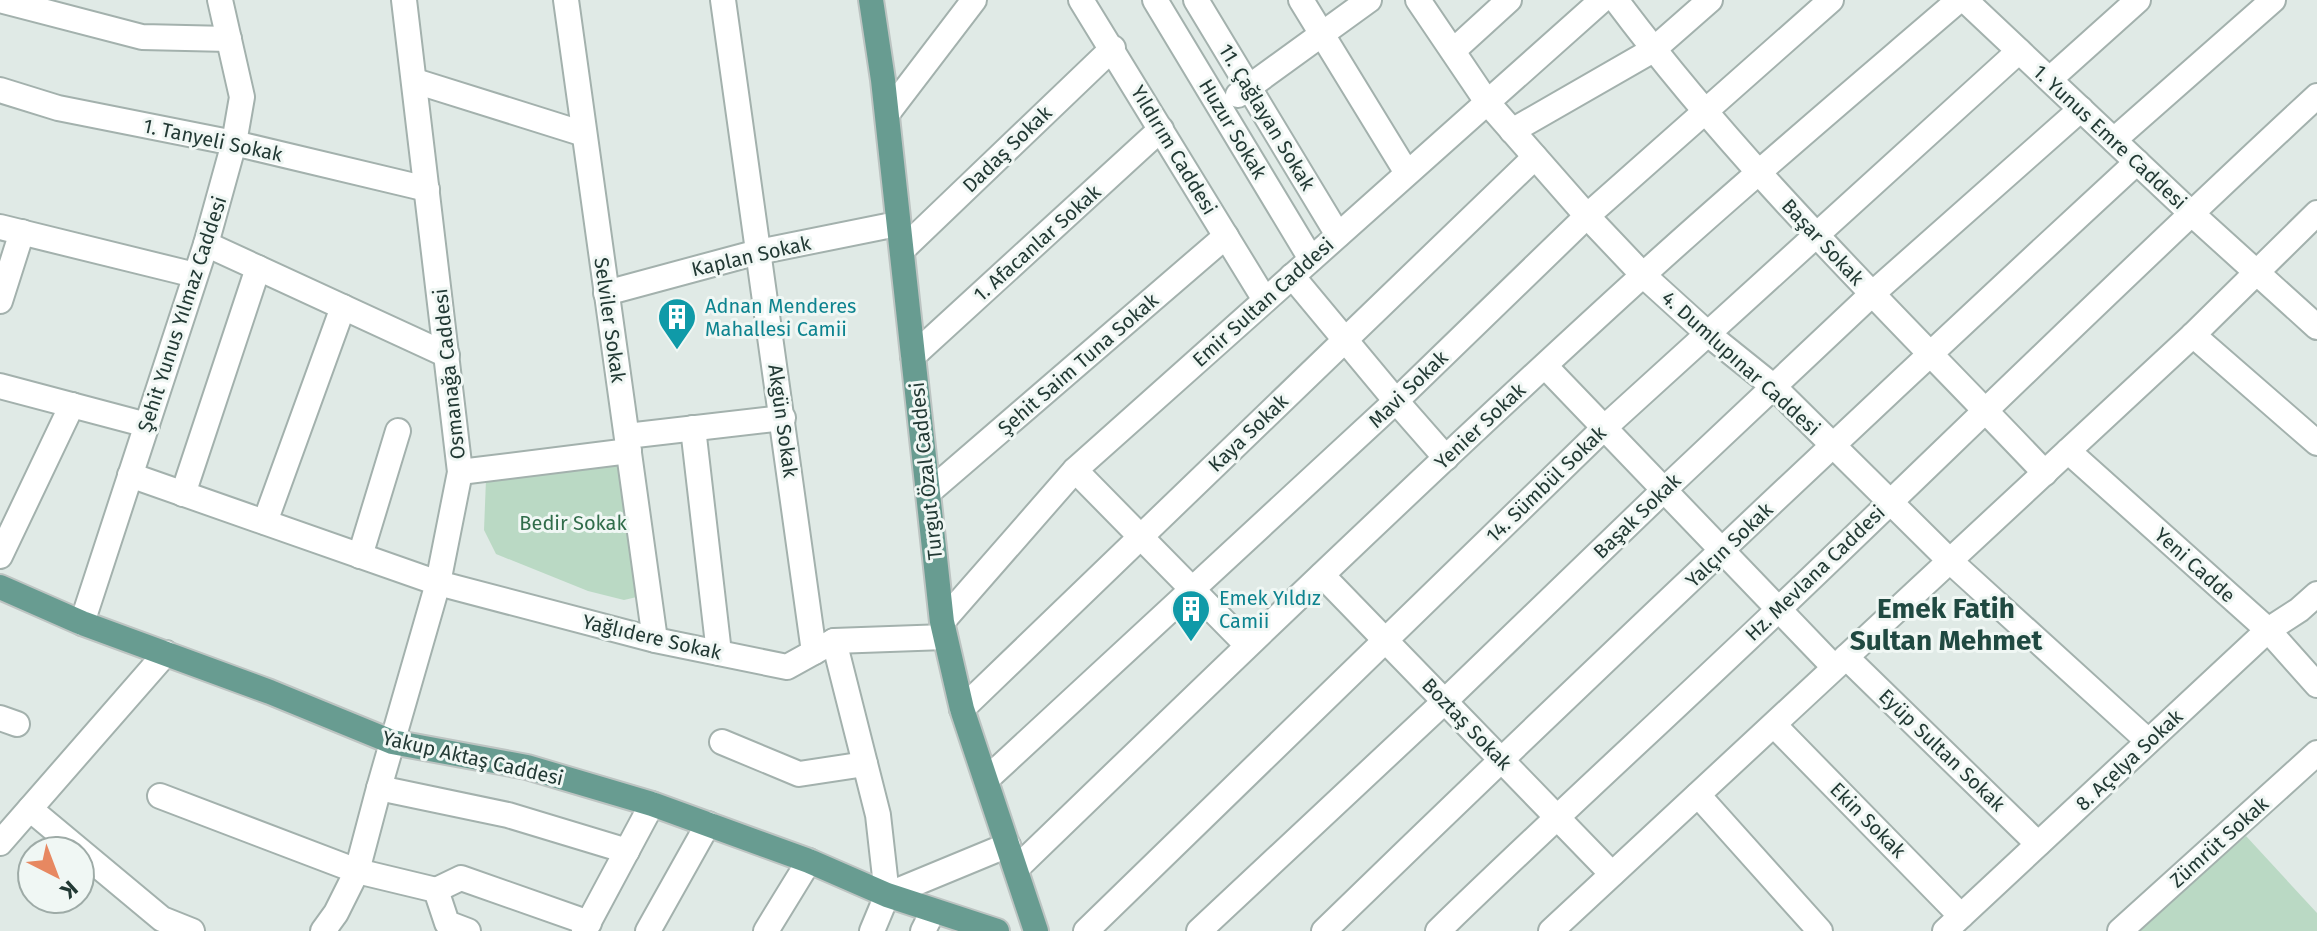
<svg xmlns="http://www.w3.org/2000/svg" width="2317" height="931" viewBox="0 0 2317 931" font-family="'Fira Sans',sans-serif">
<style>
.green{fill:#bad9c4}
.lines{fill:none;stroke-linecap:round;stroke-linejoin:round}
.minor-casing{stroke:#a3b1ad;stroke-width:28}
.major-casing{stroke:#bdc4c2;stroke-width:28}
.minor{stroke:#fff;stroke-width:24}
.major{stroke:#689c91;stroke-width:24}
.labels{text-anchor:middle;stroke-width:6;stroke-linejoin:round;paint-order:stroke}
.street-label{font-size:20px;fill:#223934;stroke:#f0f7f4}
.culture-label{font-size:20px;fill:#0d838f;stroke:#f0f7f4;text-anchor:start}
.park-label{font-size:20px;fill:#306c4a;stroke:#f0f7f4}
.district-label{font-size:28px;font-weight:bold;fill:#204941;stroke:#f0f7f4}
</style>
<rect width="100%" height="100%" fill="#e0eae6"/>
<g class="green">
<path d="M624,459L641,596L624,600L588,591L496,554L484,530L486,479Z"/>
<path d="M2246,836L2317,913V931H2137Z"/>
</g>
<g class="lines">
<defs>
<g id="minor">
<path d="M0,0L142,37L229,39"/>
<path d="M566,0L655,640"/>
<path d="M723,0L814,652"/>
<path d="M1081,0L1265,300"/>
<path d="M1155,0L1311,259"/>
<path d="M1196,0L1338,235"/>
<path d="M1301,0L1407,173"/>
<path d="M1418,0L1487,102L1587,216L1643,275L1708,334L1774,387L1950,561L2148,741"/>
<path d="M1616,0C1744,171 1898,318 2045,473"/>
<path d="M1965,0L2191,213L2317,327"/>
<path d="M1453,51L1509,0"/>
<path d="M2050,79L2138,0"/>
<path d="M415,81L584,134"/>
<path d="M0,90L58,108L234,143L427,189"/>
<path d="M1238,95L1369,0"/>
<path d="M887,114L974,0"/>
<path d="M1512,131L1653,50L1710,0"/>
<path d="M2114,140L2273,0"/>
<path d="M0,227L195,275"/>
<path d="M206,244L447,355"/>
<path d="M902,250L1113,48"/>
<path d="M1292,276L1396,401L1446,458"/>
<path d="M606,293L758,252L897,224"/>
<path d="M0,301L22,232"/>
<path d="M2193,335L2317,443"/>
<path d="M913,356L1161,129"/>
<path d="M1545,366L1834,667"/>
<path d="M0,386L147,425"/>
<path d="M693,428L719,653"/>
<path d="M627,436L783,418"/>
<path d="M2068,451L2268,630L2317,685"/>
<path d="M1075,470L1247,645"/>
<path d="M460,472L629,451"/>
<path d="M130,475L438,583L655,640L787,667L834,641L945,637"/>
<path d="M929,492L1226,236"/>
<path d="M183,494L258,268"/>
<path d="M265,522L343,307"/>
<path d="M0,556L72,405"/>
<path d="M360,556L398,431"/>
<path d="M1322,575L1612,874"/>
<path d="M942,622L1075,470L1602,0"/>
<path d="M82,623L206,244L234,143L242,97L220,0"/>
<path d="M834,641L878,815L887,895L872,931"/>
<path d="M1846,657L2038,844"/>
<path d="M962,709L1535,157"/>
<path d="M0,718L17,724"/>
<path d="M1774,725L1961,916"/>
<path d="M722,742L799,774L865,764"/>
<path d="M987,779L1396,401L1587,216L1831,0"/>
<path d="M379,788L508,815L627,851"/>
<path d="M1698,795L1820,931"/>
<path d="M160,796L357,871L436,890L447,923L468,931"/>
<path d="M30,809L162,919L192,931"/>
<path d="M0,843L166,653"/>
<path d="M1016,869C1223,669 1430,469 1643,275C1746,181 1853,91 1959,0"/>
<path d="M436,890L461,878L589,923"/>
<path d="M887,895L1008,845"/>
<path d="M323,931L336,913L357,871L379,788L438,583L460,472L404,0"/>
<path d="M584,931L652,804"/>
<path d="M648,931L708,824"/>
<path d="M766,931L809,861"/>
<path d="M923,931L933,911"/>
<path d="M1086,931L1604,428L2019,51"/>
<path d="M1199,931L1445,701L1664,490L1872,294L2081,109"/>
<path d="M1324,931C1592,671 1863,415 2137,162"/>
<path d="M1438,931C1550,822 1666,717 1779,609C1958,438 2135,264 2317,96"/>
<path d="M1551,931L2193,335L2317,213"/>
<path d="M1945,931L2268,630L2299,610L2317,594"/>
<path d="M2120,931L2317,753"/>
</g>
<g id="major">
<path d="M871,0L883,80L942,622L962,709L1036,931"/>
<path d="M0,587L82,623L270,692L392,742L527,767L652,804L809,861L887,895L997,931"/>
</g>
</defs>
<use href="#minor" class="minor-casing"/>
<use href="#major" class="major-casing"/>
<use href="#minor" class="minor"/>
<use href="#major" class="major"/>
</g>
<defs>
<symbol id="building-pin" viewBox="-11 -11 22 30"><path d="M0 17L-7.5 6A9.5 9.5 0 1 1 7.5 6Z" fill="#0f9aa8" stroke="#f0f7f4"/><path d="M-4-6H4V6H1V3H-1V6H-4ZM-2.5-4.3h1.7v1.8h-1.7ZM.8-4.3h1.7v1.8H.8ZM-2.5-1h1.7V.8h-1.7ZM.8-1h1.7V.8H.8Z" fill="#fff"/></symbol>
</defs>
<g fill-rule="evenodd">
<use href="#building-pin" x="655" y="295" width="44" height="60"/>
<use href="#building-pin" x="1169" y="587" width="44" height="60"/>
</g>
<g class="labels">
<g class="street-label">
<text transform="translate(1267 117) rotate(59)" y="7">11. Çağlayan Sokak</text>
<text transform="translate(1233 129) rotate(59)" y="7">Huzur Sokak</text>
<text transform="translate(2110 137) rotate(43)" y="7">1. Yunus Emre Caddesi</text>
<text transform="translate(213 140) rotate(12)" y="7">1. Tanyeli Sokak</text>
<text transform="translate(1007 149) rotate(-44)" y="7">Dadaş Sokak</text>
<text transform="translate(1174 150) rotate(59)" y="7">Yıldırım Caddesi</text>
<text transform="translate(1823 242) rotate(47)" y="7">Başar Sokak</text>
<text transform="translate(1037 243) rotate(-42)" y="7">1. Afacanlar Sokak</text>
<text transform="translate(751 256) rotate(-13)" y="7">Kaplan Sokak</text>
<text transform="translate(1263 302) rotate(-42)" y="7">Emir Sultan Caddesi</text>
<text transform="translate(182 314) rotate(-72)" y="7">Şehit Yunus Yılmaz Caddesi</text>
<text transform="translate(610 320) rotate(82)" y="7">Selviler Sokak</text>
<text transform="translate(1741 363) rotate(42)" y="7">4. Dumlupınar Caddesi</text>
<text transform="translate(1078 364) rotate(-41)" y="7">Şehit Saim Tuna Sokak</text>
<text transform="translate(449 374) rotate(-96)" y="7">Osmanağa Caddesi</text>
<text transform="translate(1408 389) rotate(-44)" y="7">Mavi Sokak</text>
<text transform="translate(783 421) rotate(82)" y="7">Akgün Sokak</text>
<text transform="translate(1480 426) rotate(-43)" y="7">Yenier Sokak</text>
<text transform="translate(1248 433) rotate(-44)" y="7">Kaya Sokak</text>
<text transform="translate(926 471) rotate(-96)" y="7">Turgut Özal Caddesi</text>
<text transform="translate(1546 484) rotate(-44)" y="7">14. Sümbül Sokak</text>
<text transform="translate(1637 516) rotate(-44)" y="7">Başak Sokak</text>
<text transform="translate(1729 545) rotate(-44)" y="7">Yalçın Sokak</text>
<text transform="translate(2195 565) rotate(42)" y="7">Yeni Cadde</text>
<text transform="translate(1815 573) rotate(-44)" y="7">Hz. Mevlana Caddesi</text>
<text transform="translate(652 637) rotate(13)" y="7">Yağlıdere Sokak</text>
<text transform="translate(1467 724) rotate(46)" y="7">Boztaş Sokak</text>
<text transform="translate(1942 750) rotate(44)" y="7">Eyüp Sultan Sokak</text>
<text transform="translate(473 758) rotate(13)" y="7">Yakup Aktaş Caddesi</text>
<text transform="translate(2129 760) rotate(-43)" y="7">8. Açelya Sokak</text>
<text transform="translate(1868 820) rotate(45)" y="7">Ekin Sokak</text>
<text transform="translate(2219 842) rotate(-42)" y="7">Zümrüt Sokak</text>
</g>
<g class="culture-label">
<text x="705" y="313">Adnan Menderes<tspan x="705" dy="23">Mahallesi Camii</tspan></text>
<text x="1219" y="605">Emek Yıldız<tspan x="1219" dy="23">Camii</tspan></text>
</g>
<g class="park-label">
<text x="573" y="530">Bedir Sokak</text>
</g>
<g class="district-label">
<text x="1946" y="618">Emek Fatih<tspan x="1946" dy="32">Sultan Mehmet</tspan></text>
</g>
</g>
<g transform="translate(56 875) rotate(138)"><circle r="38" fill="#f0f7f4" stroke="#9eaba7" stroke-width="2"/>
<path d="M0-6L14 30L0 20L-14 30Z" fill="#e78861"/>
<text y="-12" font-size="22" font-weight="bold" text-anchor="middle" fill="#223934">K</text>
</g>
</svg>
